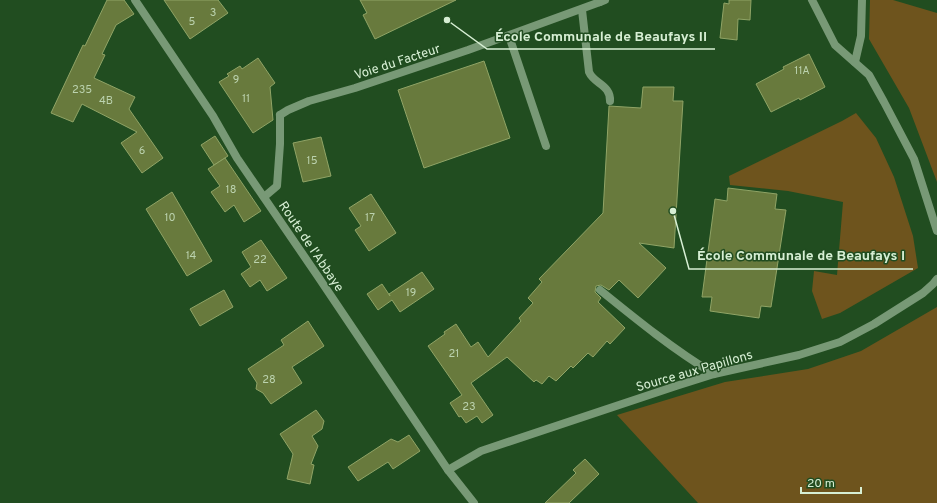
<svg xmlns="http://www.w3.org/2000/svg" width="937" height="503" viewBox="0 0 937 503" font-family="Overpass,sans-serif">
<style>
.green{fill:#6e541d}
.building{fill:#687a3d;stroke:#90a466}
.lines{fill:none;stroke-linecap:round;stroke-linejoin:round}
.service{stroke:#789976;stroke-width:8}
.minor{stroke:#789976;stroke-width:8}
.labels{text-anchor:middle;stroke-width:3;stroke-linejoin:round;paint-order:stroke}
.number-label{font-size:11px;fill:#bbd2ae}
.street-label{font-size:13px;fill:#d7efd4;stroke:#214d20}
.leader{fill:none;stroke:#d7efd4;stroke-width:1.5}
.callout-dot{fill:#d7efd4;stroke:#214d20;stroke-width:1.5}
.callout-label{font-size:14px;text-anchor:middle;font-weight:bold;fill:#d7efd4;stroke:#214d20;stroke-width:3;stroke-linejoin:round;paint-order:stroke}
</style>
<rect width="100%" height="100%" fill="#214d20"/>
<g class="green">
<path d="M870,0H893L937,13V182L909,108L869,39Z"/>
<path d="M856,113L876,138L894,177L913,236L918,268L840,313L822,319L812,291L814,271L837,275L843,202L788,191L730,185L729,176L842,121Z"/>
<path d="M937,307V503H698L617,415L725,382L808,369L861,351Z"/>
</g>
<g class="building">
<path d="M107,0H124L134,14L116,25L102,54L105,55L94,78L135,97L129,109L163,158L142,173L121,143L137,132L82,104L73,122L51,113L83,45L85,46Z"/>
<path d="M164,0H218L228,13L190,39Z"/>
<path d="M360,0H456L375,39L363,15L367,13Z"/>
<path d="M729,0H751L750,20L738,19L737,40L720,38L724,3L729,4Z"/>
<path d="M809,54L825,87L800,100L799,98L771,112L756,84L784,69L783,67Z"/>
<path d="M258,58L275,83L270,87L273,120L253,133L219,82L229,76L227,74L240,66L242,69Z"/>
<path d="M484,61L510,138L424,168L398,90Z"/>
<path d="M643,87H674L673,101H683L674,248L639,243L666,268L638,298L619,280L609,290L601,285L596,286L595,292L601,298L598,302L625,328L610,344L607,341L593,357L588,353L573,368L571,366L556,381L549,376L542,384L536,380L534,382L507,357L471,383L493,415L482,423L477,416L466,423L461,416L459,417L450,403L462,395L428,346L445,334L444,332L456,324L471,347L478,342L488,357L521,321L519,318L533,303L528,298L542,282L539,279L603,213L609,106L641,108Z"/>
<path d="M215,136L228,156L214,165L201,145Z"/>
<path d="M321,137L331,176L303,182L293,143Z"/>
<path d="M225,158L261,211L244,222L234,205L225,212L211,192L220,186L208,169Z"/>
<path d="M728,188L777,194L775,209L786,210L771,307L761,306L759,318L710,311L712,297H702L715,199L727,201Z"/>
<path d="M172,192L212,261L187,276L146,209Z"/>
<path d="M371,194L396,233L369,251L355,230L361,226L349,208Z"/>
<path d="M261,240L287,278L267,291L260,280L250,287L241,274L251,267L242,252Z"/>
<path d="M422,272L434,289L400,312L392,300L378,310L367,294L382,284L390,296L389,294Z"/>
<path d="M224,290L233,307L200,326L190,309Z"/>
<path d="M308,321L324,346L292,367L302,383L271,404L263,393L256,389L257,383L248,369L284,345L281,340Z"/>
<path d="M316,410L324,421L322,429L312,436L318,446L311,464L314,465L310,484L287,479L293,454L280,434Z"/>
<path d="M409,435L420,451L393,469L388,462L358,481L348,467L391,439L398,442Z"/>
<path d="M585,459L599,474L569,503H545L576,473L573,470Z"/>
</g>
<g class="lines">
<g class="service">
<path d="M582,10L589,72C594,84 611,85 610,101"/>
<path d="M509,36L546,146"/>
<path d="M280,115L288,110L309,101L355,88L468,50L600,2"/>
<path d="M600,290C637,320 674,350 714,374"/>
</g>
<g class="minor">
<path d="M135,0L213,116L237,158L319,278L448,470L474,503"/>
<path d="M812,0L835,45L869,75L884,102L914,159L937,231"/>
<path d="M600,2L605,0"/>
<path d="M855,62L861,36L862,0"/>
<path d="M264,197L277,186L280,144V115"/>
<path d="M448,470L481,451L676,386L714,374L799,355L840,342L874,324L923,293L933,284L937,279"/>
</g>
</g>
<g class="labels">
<g class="number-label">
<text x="213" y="16">3</text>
<text x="192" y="25">5</text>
<text x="802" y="74">11A</text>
<text x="236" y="83">9</text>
<text x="82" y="93">235</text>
<text x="246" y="102">11</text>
<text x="106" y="104">4B</text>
<text x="142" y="154">6</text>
<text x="312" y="164">15</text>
<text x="231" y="193">18</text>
<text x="170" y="221">10</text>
<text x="370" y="221">17</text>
<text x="191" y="259">14</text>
<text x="260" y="263">22</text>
<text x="411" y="296">19</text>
<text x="454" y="357">21</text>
<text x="269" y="383">28</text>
<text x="469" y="410">23</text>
</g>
<g class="street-label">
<text transform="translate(397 61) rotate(-18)" y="5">Voie du Facteur</text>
<text transform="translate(312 246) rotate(56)" y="5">Route de l'Abbaye</text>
<text transform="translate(694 370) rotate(-16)" y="5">Source aux Papillons</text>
</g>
</g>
<path class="leader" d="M447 20L487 49H715M673 211L689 269H913"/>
<g class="callout-dot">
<circle cx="447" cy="20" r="4"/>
<circle cx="673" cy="211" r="4"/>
</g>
<g class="callout-label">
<text x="601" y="41">École Communale de Beaufays II</text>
<text x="801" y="260">École Communale de Beaufays I</text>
</g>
<path d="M801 487v6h60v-6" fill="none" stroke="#d7efd4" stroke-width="2"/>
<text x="807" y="487" font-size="12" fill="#d7efd4" stroke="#214d20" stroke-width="3" paint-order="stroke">20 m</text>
</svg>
